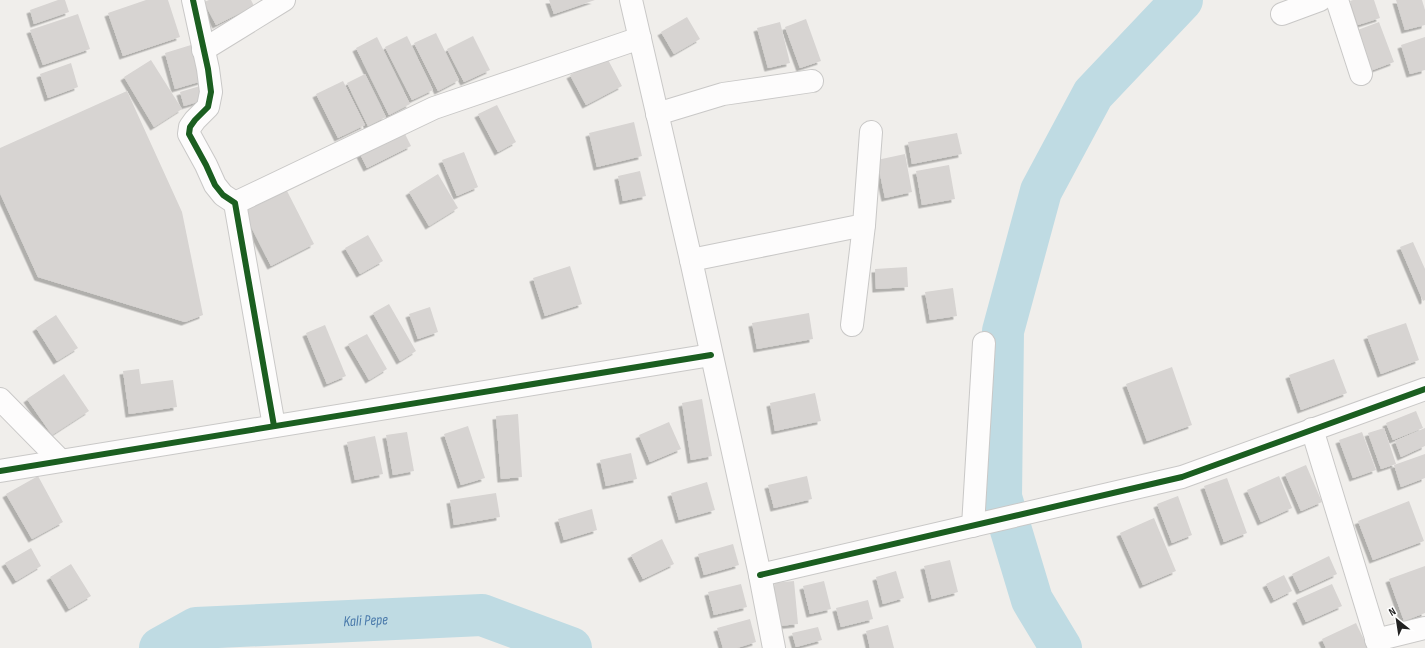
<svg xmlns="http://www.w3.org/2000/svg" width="1425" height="648" viewBox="0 0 1425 648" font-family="'Sofia Sans Condensed',sans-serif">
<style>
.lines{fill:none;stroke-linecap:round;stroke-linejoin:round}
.river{stroke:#bfdbe3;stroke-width:42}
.building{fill:#d7d4d2;filter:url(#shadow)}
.minor-casing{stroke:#c9c8c7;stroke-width:24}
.minor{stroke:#fdfcfc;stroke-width:22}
.cycleway-casing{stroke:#fff;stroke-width:8}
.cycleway{stroke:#1b5e20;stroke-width:6}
.labels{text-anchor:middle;stroke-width:3;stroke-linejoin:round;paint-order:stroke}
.water-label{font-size:15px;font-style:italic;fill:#4a7aab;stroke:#fff}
</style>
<defs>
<filter id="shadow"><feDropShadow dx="-3.5" dy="3.5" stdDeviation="0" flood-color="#0004"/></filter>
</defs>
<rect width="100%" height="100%" fill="#f0eeeb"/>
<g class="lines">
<g class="river">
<path id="s1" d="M160,648L196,628L482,615L571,648"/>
<path d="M1061,648L1032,600L1001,497L1003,331L1041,191L1093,94L1182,0"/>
</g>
</g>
<g class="building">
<path d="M58,0H65L69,12L34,24L30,10Z"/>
<path d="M146,0H168L180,37L123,56L108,13Z"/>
<path d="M209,0H251L254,6L216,25L204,2Z"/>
<path d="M549,0H595L554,14Z"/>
<path d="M1353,0H1374L1380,18L1358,25L1350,1Z"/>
<path d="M1396,0H1422L1425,10V25L1405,30Z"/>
<path d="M78,14L90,49L43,65L30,30Z"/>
<path d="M687,17L700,39L674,54L661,32Z"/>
<path d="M806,19L821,61L800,68L785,27Z"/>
<path d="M780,22L790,63L768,68L757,28Z"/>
<path d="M1379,22L1394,62L1370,71L1355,31Z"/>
<path d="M436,33L459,80L438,91L414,43Z"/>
<path d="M407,36L433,90L412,100L385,47Z"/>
<path d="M473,36L490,70L464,82L447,49Z"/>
<path d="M377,37L410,104L389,115L356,48Z"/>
<path d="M1425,37V70L1410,74L1401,45Z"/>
<path d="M191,45L202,81L175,89L165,53Z"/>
<path d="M606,56L622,86L586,105L570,75Z"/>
<path d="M151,60L182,109L154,127L124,77Z"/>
<path d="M71,63L78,87L48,98L40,74Z"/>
<path d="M365,74L386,117L368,126L347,83Z"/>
<path d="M343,81L365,125L338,138L316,94Z"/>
<path d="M200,86L204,100L184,106L180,92Z"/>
<path d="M127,91L182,212L203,315L185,322L38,277L0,193V148Z"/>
<path d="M497,105L516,142L498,152L478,114Z"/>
<path d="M634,122L642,156L597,167L589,133Z"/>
<path d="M402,128L411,146L367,168L358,150Z"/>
<path d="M957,133L962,154L912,164L908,142Z"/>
<path d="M464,152L478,187L457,196L442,160Z"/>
<path d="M905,154L912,192L885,198L877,160Z"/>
<path d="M949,165L955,199L922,205L916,171Z"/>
<path d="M640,171L646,196L623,201L618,176Z"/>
<path d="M438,174L458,208L429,226L409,192Z"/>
<path d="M285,187L314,244L271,266L242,209Z"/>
<path d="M368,235L383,261L360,274L345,248Z"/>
<path d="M1413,242L1425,269V300L1423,301L1400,247Z"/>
<path d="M570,266L582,304L545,316L533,278Z"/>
<path d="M907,267L908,287L876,289L875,269Z"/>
<path d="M953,288L957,316L930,320L925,292Z"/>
<path d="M389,304L416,351L400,361L373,313Z"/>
<path d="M430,307L438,332L418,339L409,314Z"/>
<path d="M809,313L813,339L757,349L752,323Z"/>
<path d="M56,315L78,348L57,361L36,328Z"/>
<path d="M1406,323L1419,360L1381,374L1367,336Z"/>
<path d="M325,325L346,376L327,384L306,333Z"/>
<path d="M367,334L387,369L369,380L348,344Z"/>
<path d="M1334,359L1347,393L1301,410L1289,375Z"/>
<path d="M1172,367L1192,425L1147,441L1126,384Z"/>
<path d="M139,369L141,384L173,380L177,407L129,414L123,371Z"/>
<path d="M64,374L89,411L52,435L27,399Z"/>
<path d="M815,393L821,421L775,431L770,403Z"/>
<path d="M702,399L712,456L691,460L682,403Z"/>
<path d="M1416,411L1423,428L1393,440L1386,423Z"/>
<path d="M518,414L522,477L501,479L496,416Z"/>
<path d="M669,422L681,449L650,462L639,435Z"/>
<path d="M468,426L485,478L461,485L444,434Z"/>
<path d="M1384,428L1396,464L1381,469L1368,433Z"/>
<path d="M1425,428V446L1401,457L1395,441Z"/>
<path d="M407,432L414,471L393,475L386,435Z"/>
<path d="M1362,432L1376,470L1353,478L1339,440Z"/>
<path d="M375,436L383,474L355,480L347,442Z"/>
<path d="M631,453L637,479L606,486L600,460Z"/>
<path d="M1425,454V478L1401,487L1394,465Z"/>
<path d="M1306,465L1322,502L1301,511L1285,474Z"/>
<path d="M38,476L63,522L32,539L6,494Z"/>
<path d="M807,476L812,499L774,508L768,485Z"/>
<path d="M1279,476L1292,508L1261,522L1247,490Z"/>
<path d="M1227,478L1247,533L1224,542L1204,486Z"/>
<path d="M707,482L715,510L679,520L671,493Z"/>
<path d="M496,493L500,517L454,525L450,500Z"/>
<path d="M1178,496L1192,535L1172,543L1157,504Z"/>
<path d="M1409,501L1424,541L1373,560L1358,521Z"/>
<path d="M592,509L597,530L564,540L558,519Z"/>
<path d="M1154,518L1176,571L1143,585L1120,533Z"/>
<path d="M662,539L674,564L643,579L631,555Z"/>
<path d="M733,544L739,565L704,575L698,554Z"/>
<path d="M31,548L41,566L16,581L5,563Z"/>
<path d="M1329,556L1337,574L1300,591L1292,574Z"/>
<path d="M950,560L958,592L932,599L924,566Z"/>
<path d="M71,564L91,596L69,609L50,577Z"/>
<path d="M1425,566V613L1404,621L1389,579Z"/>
<path d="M896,571L904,598L883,604L876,577Z"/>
<path d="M1284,575L1292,591L1274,600L1266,584Z"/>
<path d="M794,581L798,624L779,626L774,583Z"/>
<path d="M824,581L831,609L810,614L803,586Z"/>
<path d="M741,584L747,607L714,615L708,592Z"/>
<path d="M1332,584L1342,606L1306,622L1296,600Z"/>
<path d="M868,600L873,619L841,627L836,608Z"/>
<path d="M750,619L756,642L737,648H723L717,628Z"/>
<path d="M1356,623L1368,648H1326L1322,639Z"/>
<path d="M888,625L894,648H870L866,631Z"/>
<path d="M818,627L822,640L796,647L792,633Z"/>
</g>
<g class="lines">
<defs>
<g id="minor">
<path d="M193,0L208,69L211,92L208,107L195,120L190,127L189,134L206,165L215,185L223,195L235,203L274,426"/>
<path d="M631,0L691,260L760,575L774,648"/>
<path d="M1337,0L1361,74"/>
<path d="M1282,14L1320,0"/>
<path d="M203,50L284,0"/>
<path d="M657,114L723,94L812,81"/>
<path d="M235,203L434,108L640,38"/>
<path d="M691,260L864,225L871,132"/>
<path d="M852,325L864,225"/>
<path d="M0,399L61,461"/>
<path d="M1312,429L1379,648"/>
<path d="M0,471L711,355"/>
<path d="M973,526L984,343"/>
<path d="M760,575L1182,477L1425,389"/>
<path d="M1376,640L1425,628"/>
</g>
</defs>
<use href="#minor" class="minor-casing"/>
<use href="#minor" class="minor"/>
<defs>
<g id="cycleway">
<path d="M193,0L208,69L211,92L208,107L195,120L190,127L189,134L206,165L215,185L223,195L235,203L274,426"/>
<path d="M0,471L711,355"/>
<path d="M760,575L1182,477L1425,389"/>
</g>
</defs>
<use href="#cycleway" class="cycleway-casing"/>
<use href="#cycleway" class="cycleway"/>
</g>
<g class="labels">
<g class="water-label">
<text dy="5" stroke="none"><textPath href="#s1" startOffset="211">Kali Pepe</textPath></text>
</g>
</g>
<g transform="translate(1397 620) rotate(330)" stroke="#ffffff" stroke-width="3" paint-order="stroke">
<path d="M0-3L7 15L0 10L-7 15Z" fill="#222222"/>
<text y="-6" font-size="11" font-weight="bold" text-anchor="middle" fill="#222222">N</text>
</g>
</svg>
